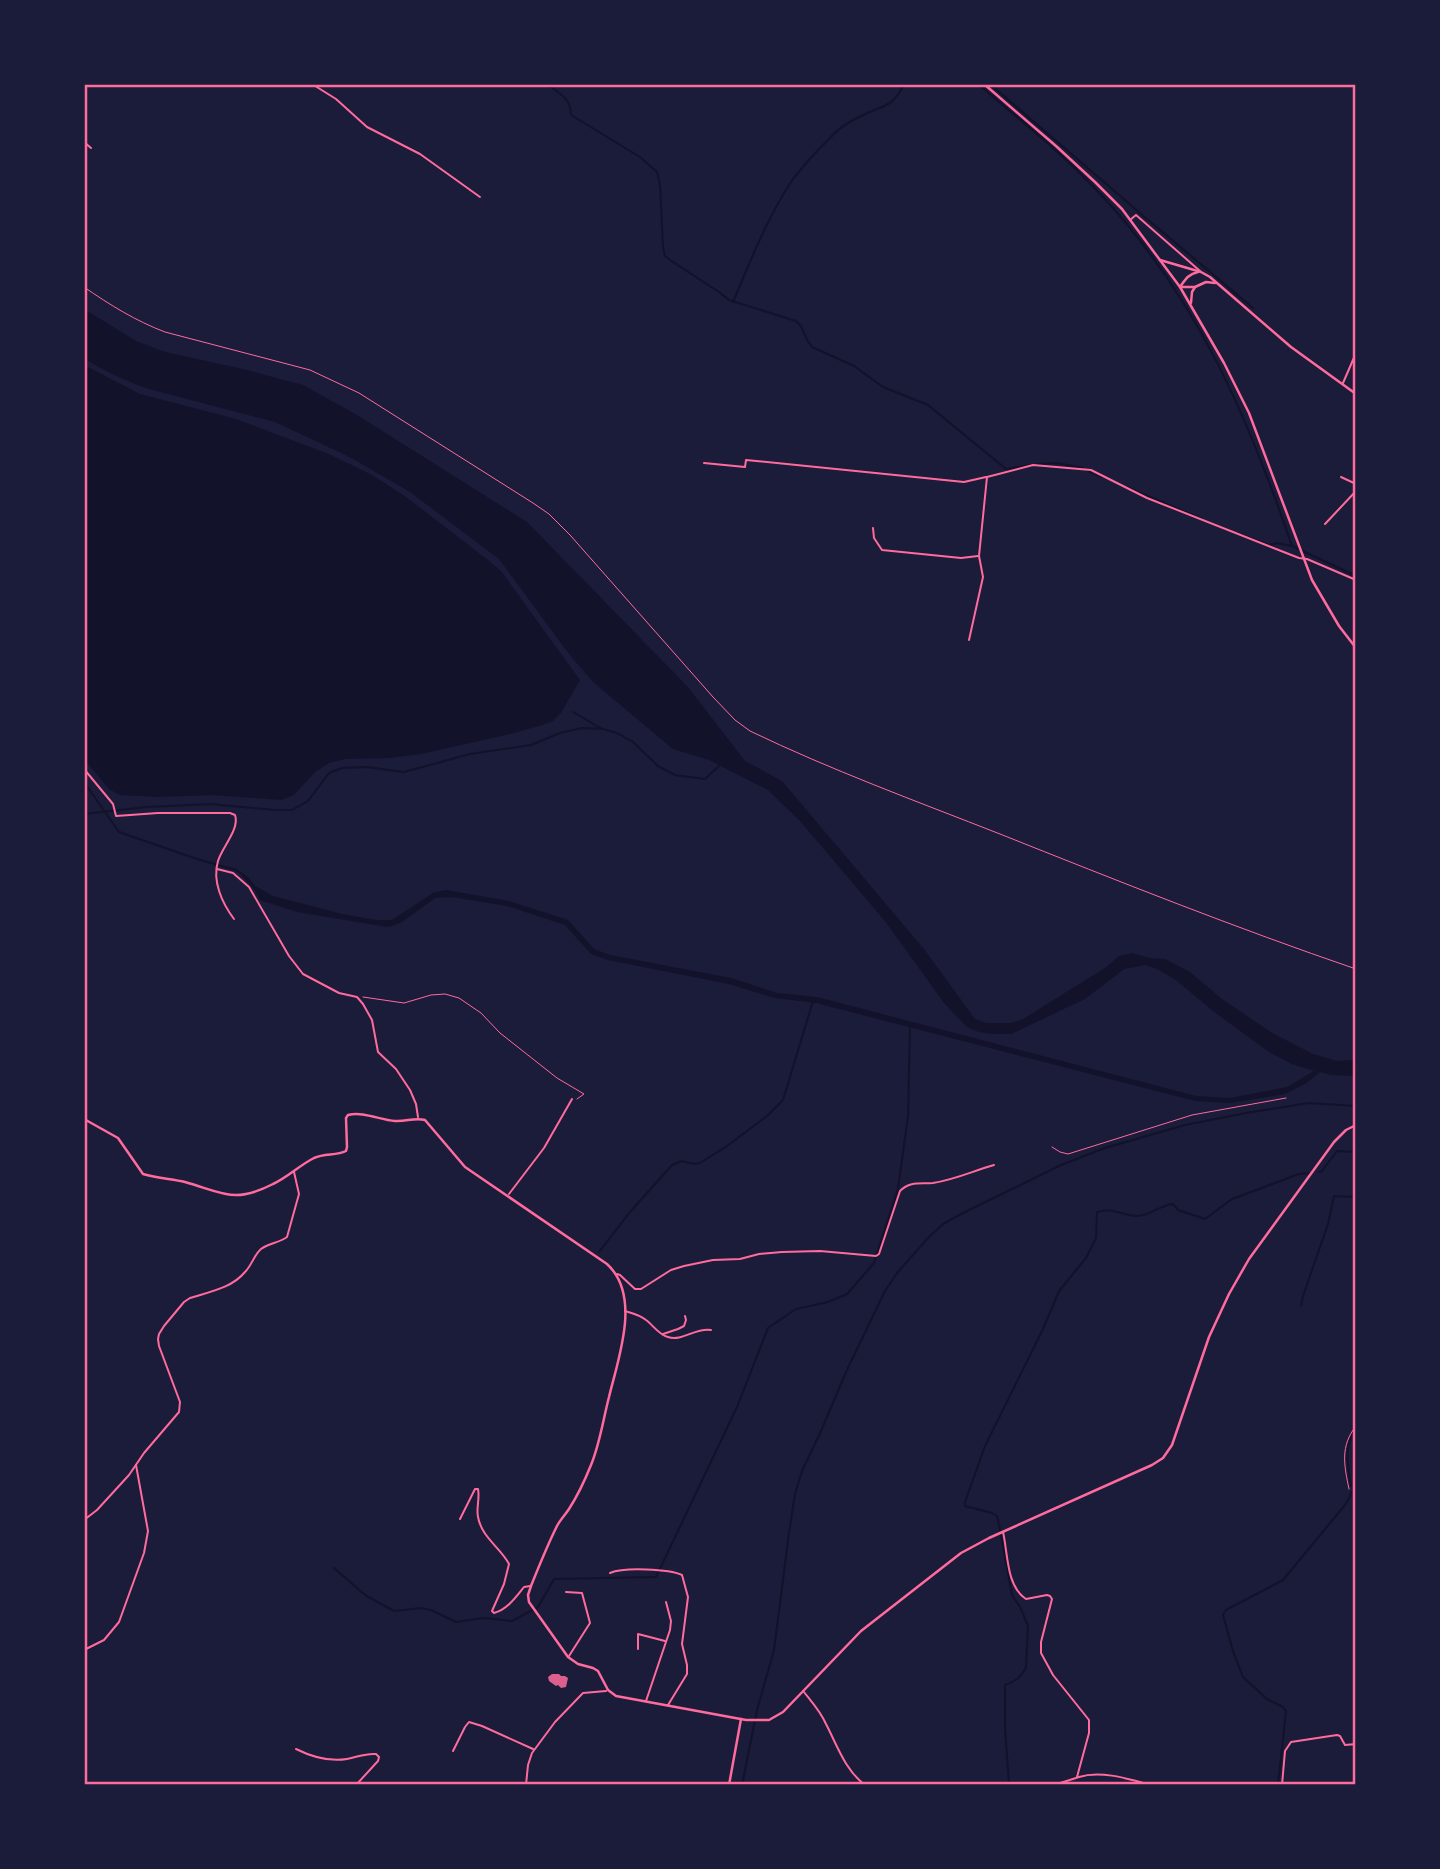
<svg xmlns="http://www.w3.org/2000/svg" width="1440" height="1869" viewBox="0 0 1440 1869" font-family="'Open Sans',sans-serif">
<style>
.water{fill:#12122b}
.lines{fill:none;stroke-linecap:round;stroke-linejoin:round}
.stream{stroke:#12122b;stroke-width:2}
.building{fill:#dd5f8e}
.path{stroke:#ff6b9d;stroke-width:1}
.minor{stroke:#ff6b9d;stroke-width:2}
.tertiary{stroke:#ff6b9d;stroke-width:2.5}
.secondary{stroke:#ff6b9d;stroke-width:2.5}
.neatline{fill:none;stroke:#ff6b9d;stroke-width:2.5}
</style>
<rect width="100%" height="100%" fill="#1b1b3a"/>
<g class="water">
<path d="M84,309L136,341L165,352L243,369L303,385L357,415L527,522L687,686L745,761L782,781L924,949L975,1019L986,1023H1011L1023,1019L1105,968L1119,956L1132,953L1149,958L1165,959L1190,972L1222,999L1272,1033L1313,1054L1337,1061L1356,1060V1076L1331,1075L1320,1072L1305,1084L1285,1094L1230,1103L1195,1101L816,1003L775,998L729,984L608,960L591,954L565,925L507,906L452,897L435,898L402,922L392,926L387,927L297,912L260,900L254,889L241,875L248,877L255,886L273,896L342,914L376,920H392L433,893L446,890L509,901L568,920L594,949L610,955L731,978L777,993L817,997L1196,1096L1230,1098L1287,1087L1314,1071L1292,1064L1269,1052L1213,1011L1176,980L1157,969L1145,965L1124,969L1085,999L1011,1034H991L979,1032L967,1027L944,1003L885,921L800,821L768,790L709,760L673,749L593,682L569,654L499,559L410,492L355,460L337,451L275,422L149,389C126,381 104,371 84,358Z"/>
<path d="M84,365L140,394L236,419L331,455L372,475L406,497L488,560L501,571L580,680L561,713L553,721L542,725L514,733L421,754L389,758L345,759L329,763L315,772L294,795L281,800L212,795L158,797L120,795L109,789L84,759Z"/>
</g>
<g class="lines">
<g class="stream">
<path d="M547,84C560,94 571,98 571,115L640,157L657,172L660,185L663,247L665,256L673,262L719,292L729,300L796,321L801,326L807,340L812,347L854,366L883,387L928,405L1006,469L1031,465"/>
<path d="M978,84C1021,121 1066,156 1104,198C1198,300 1248,417 1292,546"/>
<path d="M990,84L1140,213L1253,308"/>
<path d="M733,302C750,262 766,221 789,185C799,170 815,153 828,140C837,129 850,121 863,115C883,105 893,108 904,84"/>
<path d="M1037,464L1057,463L1083,468"/>
<path d="M1088,471L1102,477"/>
<path d="M1127,487L1202,519"/>
<path d="M1237,533L1269,545L1277,543L1292,546L1356,576"/>
<path d="M573,712L602,729"/>
<path d="M84,782L119,832L197,859L236,870L245,876"/>
<path d="M84,814L147,807L210,804L275,810H292L308,801L329,773L342,768L366,767L404,772L470,754L531,745L560,733L582,728L603,729L617,733L633,742L658,766L675,775L705,779L720,765"/>
<path d="M1319,1172H1321L1337,1151L1356,1152"/>
<path d="M599,1252L630,1212L672,1165L682,1161L694,1164L700,1163L727,1146L767,1116L783,1100L813,1001"/>
<path d="M1301,1306L1303,1296L1328,1224L1334,1196L1356,1197"/>
<path d="M1351,1486C1348,1467 1343,1445 1356,1429"/>
<path d="M1000,1530L997,1516L992,1513L965,1506V1502L985,1446L1043,1329L1059,1291L1086,1258L1096,1238L1097,1212C1110,1207 1123,1215 1136,1216C1148,1217 1160,1205 1173,1204L1178,1210L1205,1219L1232,1199L1299,1174L1309,1173"/>
<path d="M1001,1535L1012,1595L1020,1607L1028,1626L1026,1667C1022,1676 1015,1682 1005,1685V1729L1009,1783"/>
<path d="M334,1568L365,1595L394,1611L421,1608L431,1610L456,1622L484,1618L512,1621L538,1607L554,1579L656,1577L737,1407L768,1328L796,1309L828,1302L847,1294L874,1263L898,1189L908,1116L910,1026"/>
<path d="M742,1785L757,1710L774,1650L789,1533L795,1494L802,1471L821,1431L846,1372L885,1291L897,1273L929,1237L943,1224L963,1213L1061,1165L1105,1148L1185,1125L1246,1113L1309,1103L1356,1106"/>
<path d="M1278,1785L1286,1711L1283,1707L1267,1699L1243,1677L1233,1651L1223,1615L1226,1610L1283,1580L1345,1505L1350,1497L1351,1492"/>
</g>
</g>
<path class="building" d="M552,1674H559L561,1676H565L568,1678L566,1687L561,1688L558,1685L556,1686L549,1681L548,1677Z"/>
<g class="lines">
<g class="path">
<path d="M84,287C110,305 136,321 165,332L310,370L359,393L533,503L549,514L570,535L713,697L735,720L750,731C831,770 916,801 1000,834C1118,881 1236,928 1356,969"/>
<path d="M363,997L404,1003L431,995L445,994L459,998L481,1013L500,1033L557,1078L584,1094L577,1099"/>
<path d="M1052,1147L1060,1152L1068,1154L1192,1115L1286,1098"/>
<path d="M1349,1489C1344,1465 1340,1446 1356,1426"/>
</g>
<g class="minor">
<path d="M312,84L336,99L367,127L420,154L480,197"/>
<path d="M84,142L91,148"/>
<path d="M1130,220L1136,215L1200,271"/>
<path d="M1343,383L1356,353"/>
<path d="M704,463L745,467L746,460L964,482L986,477"/>
<path d="M1341,477L1356,484"/>
<path d="M1325,524L1356,491"/>
<path d="M873,528L874,538L882,550L961,558L978,556"/>
<path d="M969,640L983,577L979,556L987,477L1033,465L1091,470L1147,498L1299,558L1307,559L1356,580"/>
<path d="M84,769L113,804L116,816L158,813H230L235,815C240,829 222,847 218,861C212,881 222,903 234,919"/>
<path d="M217,869L233,873L249,887L289,956L303,974L339,993L357,997L363,1004L372,1020L378,1052L396,1069L410,1090L416,1104L418,1117"/>
<path d="M509,1194L544,1148L572,1099"/>
<path d="M617,1274L620,1275L635,1289H641L671,1270L684,1266L713,1260L740,1259L759,1254L782,1252L820,1251L876,1256L879,1254L900,1191C910,1181 920,1184 933,1183C954,1180 973,1171 994,1165"/>
<path d="M625,1311C632,1313 640,1315 646,1320C653,1325 659,1335 668,1337C682,1342 696,1327 711,1330"/>
<path d="M663,1334L678,1329L684,1326L686,1320L685,1316"/>
<path d="M460,1519L475,1489H478C480,1499 476,1508 478,1517C482,1538 500,1547 509,1564L504,1584L492,1611L494,1613C507,1610 516,1597 524,1587L530,1586"/>
<path d="M84,1520L97,1510L129,1475L144,1453L179,1412L180,1402L159,1346L158,1339L159,1334L164,1326L184,1302L190,1298C209,1292 232,1288 245,1272C252,1265 254,1255 261,1249C269,1243 279,1243 287,1237L299,1194L294,1172"/>
<path d="M1003,1532C1008,1553 1006,1586 1026,1599L1047,1595L1050,1596L1052,1599L1041,1642V1653L1053,1675L1089,1720V1733L1077,1777"/>
<path d="M610,1573C624,1567 669,1569 682,1575L688,1597L682,1644L687,1665V1674L668,1705"/>
<path d="M566,1592L582,1593L590,1623L569,1656"/>
<path d="M638,1649V1634L665,1641"/>
<path d="M84,1650L104,1640L119,1622L144,1553L148,1531L136,1465"/>
<path d="M804,1692C812,1702 821,1712 826,1724C837,1745 845,1770 865,1785"/>
<path d="M646,1701L670,1630L671,1621L666,1602"/>
<path d="M296,1749C312,1757 329,1762 347,1759C358,1757 365,1753 376,1754L379,1757L378,1761L356,1785"/>
<path d="M453,1751L465,1727L469,1722L482,1726L533,1749"/>
<path d="M526,1785L528,1765L532,1753L555,1722L583,1693L606,1691"/>
<path d="M601,1785L602,1784"/>
<path d="M1052,1785C1061,1783 1070,1780 1079,1777C1101,1770 1129,1779 1151,1785"/>
<path d="M1282,1785L1285,1751L1291,1742L1337,1735L1340,1736L1345,1745L1356,1744"/>
</g>
<g class="tertiary">
<path d="M1160,260L1201,272L1210,277L1291,347L1356,394"/>
<path d="M1180,287C1185,280 1188,274 1198,272"/>
<path d="M1181,287H1195L1206,282L1215,283"/>
<path d="M1191,303L1192,292L1195,287"/>
<path d="M84,1119L118,1138L143,1174C157,1178 171,1179 185,1182C224,1193 234,1204 273,1184C288,1177 300,1165 314,1158C325,1153 336,1156 346,1151L347,1147L346,1118L348,1115C363,1111 380,1120 395,1121C406,1122 414,1117 425,1120L465,1167L607,1264C642,1296 618,1359 609,1397C603,1420 600,1443 591,1465C585,1480 578,1495 569,1509C565,1515 560,1520 557,1526C547,1546 539,1566 531,1586L528,1595L529,1602L568,1657L578,1664L593,1668L598,1671L608,1690L616,1696L746,1720H769L783,1712L861,1631L961,1553L989,1538L1152,1465L1163,1458L1172,1445L1209,1337L1229,1294L1249,1259L1334,1142L1346,1130L1356,1125"/>
<path d="M729,1785L741,1719"/>
</g>
<path class="secondary" d="M984,84L1056,146L1095,182L1122,209L1180,287L1224,363L1249,413L1312,580L1339,626L1356,648"/>
</g>
<rect width="1440" height="1869" fill="none" stroke="#1b1b3a" stroke-width="172"/>
<rect x="86" y="86" width="1268" height="1697" class="neatline"/>
</svg>
